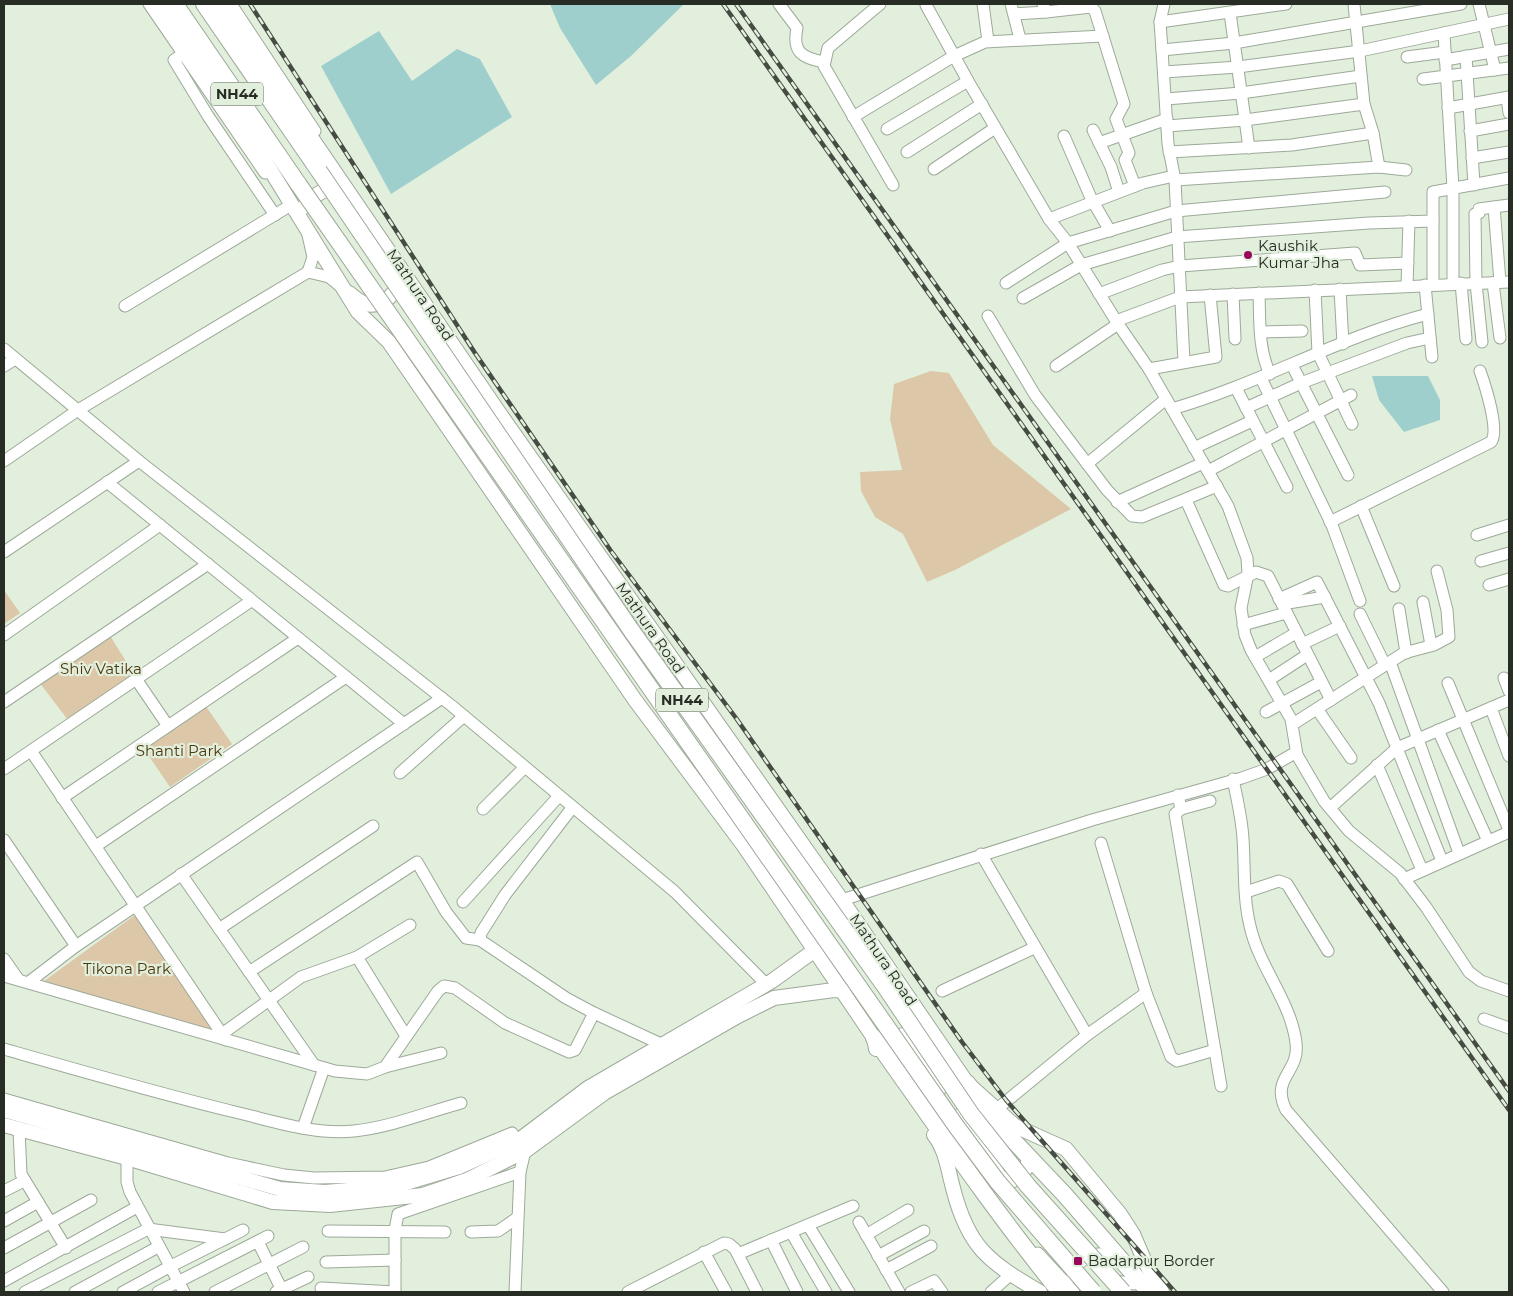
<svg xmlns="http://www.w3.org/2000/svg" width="1513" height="1296" viewBox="0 0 1513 1296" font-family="Montserrat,sans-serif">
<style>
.green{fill:#dcc8a8}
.water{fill:#9fcfcd}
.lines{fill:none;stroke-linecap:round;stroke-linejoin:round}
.minor-casing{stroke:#9da999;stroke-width:13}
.major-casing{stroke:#9da999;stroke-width:16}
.highway-casing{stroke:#9da999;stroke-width:18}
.minor{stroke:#fff;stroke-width:11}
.major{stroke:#fff;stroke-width:14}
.highway{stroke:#fff;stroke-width:16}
.rail-casing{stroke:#464c43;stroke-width:4.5}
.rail{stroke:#e2efdd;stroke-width:2.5;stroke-dasharray:8;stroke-linecap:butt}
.highway-bridge-casing{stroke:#9da999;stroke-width:18;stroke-linecap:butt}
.highway-bridge{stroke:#fff;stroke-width:16}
.poi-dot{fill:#99095b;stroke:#e2efdd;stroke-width:2}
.labels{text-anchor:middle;stroke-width:4.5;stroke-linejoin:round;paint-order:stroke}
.shield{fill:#e2efdd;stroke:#5f665c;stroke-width:1}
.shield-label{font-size:14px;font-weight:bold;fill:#272c25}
.poi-label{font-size:15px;fill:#272c25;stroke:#e2efdd;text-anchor:start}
.street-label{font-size:15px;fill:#272c25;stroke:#e2efdd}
.park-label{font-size:15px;fill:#4d370d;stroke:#e2efdd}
</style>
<rect width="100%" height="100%" fill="#e2efdd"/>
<g class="green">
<path d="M931,371L949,373L993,445L1071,509L955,570L927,582L903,534L875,517L861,491L860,472L902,470L890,419L894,384Z"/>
<path d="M4,590L20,613L4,624Z"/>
<path d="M109,634L135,676L68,720L39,682Z"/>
<path d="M205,705L232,744L170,787L142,746Z"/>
<path d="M135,915L217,1033L40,984Z"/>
</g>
<g class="water">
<path d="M550,4H684L631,56L596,85L560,28Z"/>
<path d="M379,31L412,81L457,49L480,59L512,117L391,194L321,66Z"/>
<path d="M1372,376H1428L1440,400V420L1404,432L1379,400Z"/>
</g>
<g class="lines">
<defs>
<g id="minor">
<path d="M149,4L265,173"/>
<path d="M231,4L315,131"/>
<path d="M779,4L797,28C792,52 802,58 824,62"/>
<path d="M880,4L828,48L824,66L893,185"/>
<path d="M983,4L988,41"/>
<path d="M1011,4L1020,39"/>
<path d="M1043,4L1046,12L1091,7L1095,11L1124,104L1116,119L1129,153L1125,160L1135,186"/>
<path d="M1164,4L1160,22L1162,50L1168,144L1175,180L1184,362"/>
<path d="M1354,4L1364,104L1373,133L1379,167"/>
<path d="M1479,4L1495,70"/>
<path d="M926,5L968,81L1049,219L1068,243L1118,324L1149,369L1228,506L1247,558L1248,574L1241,608L1245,635L1251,650L1291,719L1297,755"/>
<path d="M1230,13L1249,148"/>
<path d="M1014,14L1046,12"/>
<path d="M1160,22L1286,4"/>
<path d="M1444,33L1453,189V284"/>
<path d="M1162,50L1234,43L1461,4"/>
<path d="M184,53L174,60L208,116L275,215"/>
<path d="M1466,56L1474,185"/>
<path d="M1407,57L1445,52"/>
<path d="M1445,60L1509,49"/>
<path d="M1164,72L1238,67L1360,51L1509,19"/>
<path d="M1423,79L1509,68"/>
<path d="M1507,98L1509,113"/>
<path d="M1166,99L1241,93L1361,76"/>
<path d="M1448,108L1509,97"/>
<path d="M853,117L954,56L985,42L1103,36"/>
<path d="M1167,126L1245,120L1364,104"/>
<path d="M887,129L968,81"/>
<path d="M1093,130L1111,167L1119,192"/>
<path d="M1470,131L1509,124"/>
<path d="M1064,136L1091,198L1110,231"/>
<path d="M1099,143L1167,119"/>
<path d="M907,152L982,104"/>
<path d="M1169,152L1292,145L1373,133"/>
<path d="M1472,158L1509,152"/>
<path d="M934,169L995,128"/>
<path d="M1175,180L1379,167L1406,170"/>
<path d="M1494,207L1500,282"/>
<path d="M1049,219L1143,183L1174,176"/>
<path d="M308,235L313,257L308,272"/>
<path d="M1006,283L1068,243L1176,211L1385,192"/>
<path d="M1461,283L1466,339"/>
<path d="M1493,283L1500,338"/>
<path d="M1433,284V192L1509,178"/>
<path d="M1425,285L1432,357"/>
<path d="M1407,286L1409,221"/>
<path d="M1340,289L1343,344"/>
<path d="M1315,290L1318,353L1352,424"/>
<path d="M1259,293C1260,319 1258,349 1270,374"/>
<path d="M1099,294L1162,270L1180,266L1355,253L1360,265L1408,263"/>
<path d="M1233,294L1235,339"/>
<path d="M1023,298L1081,265L1177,237L1369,223L1433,221"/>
<path d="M125,306L291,205"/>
<path d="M988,316L1035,395L1107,490L1132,516L1142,517L1217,486"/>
<path d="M1116,321L1180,297L1509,282"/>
<path d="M1261,332L1302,331"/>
<path d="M1482,342L1476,283L1475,214L1479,213V209L1509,205"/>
<path d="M4,349L139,461L452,706L675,892L767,985"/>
<path d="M1292,365L1348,475"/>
<path d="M4,366L15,359"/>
<path d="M1056,366L1118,324"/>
<path d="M1149,369L1216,357L1210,295"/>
<path d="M1261,378L1332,525L1360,601"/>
<path d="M1236,388L1287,487"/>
<path d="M1246,408L1301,383L1407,343L1430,338"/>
<path d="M1172,409C1259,384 1339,337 1428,314"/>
<path d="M1194,448L1252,421"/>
<path d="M4,461L78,410L308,272L329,277L340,286"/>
<path d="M1087,464L1166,399"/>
<path d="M1208,471L1351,395"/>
<path d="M107,482L404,724"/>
<path d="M1186,500L1224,585L1228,586L1256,572L1268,576L1331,700"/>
<path d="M1117,502L1203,463"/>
<path d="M1361,506L1394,586"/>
<path d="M1330,522L1491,442C1500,431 1485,385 1480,371"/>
<path d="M1477,535L1509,525"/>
<path d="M4,552L139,461"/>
<path d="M1481,561L1509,553"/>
<path d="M1489,585L1509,579"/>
<path d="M1279,599L1317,582L1379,703L1442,861"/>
<path d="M1423,602L1431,645"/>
<path d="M1282,604L1325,597"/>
<path d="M1399,609L1406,653"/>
<path d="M1360,614L1385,665"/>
<path d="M1243,625L1286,613"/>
<path d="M4,635L160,525"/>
<path d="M1302,644L1340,626"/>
<path d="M1255,657L1296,633"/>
<path d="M1390,662L1459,853"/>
<path d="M1504,678L1509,691"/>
<path d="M136,679L168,726"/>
<path d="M1269,680L1307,655"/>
<path d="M1448,683L1509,830"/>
<path d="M4,702L208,564"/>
<path d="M1491,708L1509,756"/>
<path d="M1317,709L1351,758"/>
<path d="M1266,712L1321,682"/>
<path d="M1293,724L1404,653L1434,645L1449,637L1447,610L1437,571"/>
<path d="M1438,730L1488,841"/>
<path d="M31,751L226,1040"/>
<path d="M1297,755L1324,801L1349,831L1400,873L1426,907L1469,972L1481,981L1509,991"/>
<path d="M1377,765L1422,870"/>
<path d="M4,769L251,601"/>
<path d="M400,773L464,716"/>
<path d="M1233,779C1237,799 1242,819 1243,839C1245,868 1243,898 1250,926C1259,967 1291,1001 1296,1043C1300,1073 1270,1077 1286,1110L1443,1292"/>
<path d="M1178,795L1181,809L1175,814L1221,1086"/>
<path d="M62,798L298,638"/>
<path d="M572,808L505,895L481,933L480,940L566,998L594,1013L663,1045"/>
<path d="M1330,808L1397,748L1509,700"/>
<path d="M483,809L524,768"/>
<path d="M1181,809L1210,801"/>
<path d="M4,840L76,946"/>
<path d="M1101,843L1146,993L1171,1057L1177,1061L1181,1060L1215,1050"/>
<path d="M96,846L346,677"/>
<path d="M981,854L1087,1035"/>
<path d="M181,874L314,1065"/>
<path d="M1404,879L1509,832"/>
<path d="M1246,892L1279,881L1287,884L1328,951"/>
<path d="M842,900L1092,820L1242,778L1267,769L1293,754L1297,755"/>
<path d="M463,902L559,796"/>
<path d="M219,929L373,826"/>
<path d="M357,957L406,1036"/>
<path d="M4,959L18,979"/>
<path d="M249,972L417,862L446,912L466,938L480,940"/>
<path d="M4,976L335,1071L367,1074L385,1067L438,991L444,986L455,988L505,1023L569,1052L575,1050L594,1013"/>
<path d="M29,982L76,946L442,698"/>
<path d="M942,991L1034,948"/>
<path d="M1484,1019L1509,1028"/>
<path d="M222,1034L301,977L357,957L410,925"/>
<path d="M4,1049C81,1071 157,1093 235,1112C273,1121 314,1135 354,1131C391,1127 425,1113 461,1103"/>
<path d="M385,1067L441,1053"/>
<path d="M4,1099L228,1163L284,1175L314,1178L385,1177L429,1167L512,1133L525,1151L520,1172L398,1214L395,1230V1292"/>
<path d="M997,1109L1087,1035L1146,993"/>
<path d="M303,1128L324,1068"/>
<path d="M19,1130L21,1174L66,1248"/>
<path d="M127,1158V1182L130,1192L184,1292"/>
<path d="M4,1191L24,1181"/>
<path d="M4,1221L38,1202"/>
<path d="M859,1222L899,1292"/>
<path d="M808,1225L849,1292"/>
<path d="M328,1231L445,1232"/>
<path d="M471,1232L498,1231L517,1218"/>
<path d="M791,1232L826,1292"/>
<path d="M866,1235L908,1210"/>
<path d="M771,1240L797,1292"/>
<path d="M258,1242L283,1292"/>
<path d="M4,1248L91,1200"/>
<path d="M704,1252L726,1292"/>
<path d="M1038,1253L1074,1292"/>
<path d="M738,1254L853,1206"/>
<path d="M878,1256L924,1231"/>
<path d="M326,1262L395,1260"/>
<path d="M886,1270L931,1246"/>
<path d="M1072,1277C1078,1256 1101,1247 1118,1260"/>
<path d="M4,1281L137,1207"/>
<path d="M1116,1281L1134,1284"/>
<path d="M321,1288L395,1292"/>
<path d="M25,1292L148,1229L225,1239"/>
<path d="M75,1292L158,1247"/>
<path d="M123,1292L169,1267L243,1230"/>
<path d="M158,1292L268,1236"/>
<path d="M215,1292L303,1247"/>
<path d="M276,1292L308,1277"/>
<path d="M515,1292L520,1172"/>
<path d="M628,1292L724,1243L729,1244L735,1249L757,1292"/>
<path d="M911,1292L934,1281L942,1292"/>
<path d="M991,1292L1010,1275"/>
</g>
<g id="major">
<path d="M159,4L258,150L358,312L389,342L635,700L744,846L874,1038L876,1049"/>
<path d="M220,4L500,414L846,906L967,1083L1015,1126L1066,1149L1120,1214L1133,1234L1145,1262L1162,1292"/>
<path d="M304,207C310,197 329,185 340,188"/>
<path d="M349,293C354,297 359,302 366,304C382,308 399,293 399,277"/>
<path d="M903,1035L943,1086"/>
<path d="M4,1110L280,1189L325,1192L396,1186L459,1167L519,1140L588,1088L772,981L815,950"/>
<path d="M962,1114L999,1176L1008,1182C1021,1178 1027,1171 1029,1158"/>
<path d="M4,1125L127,1158L273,1202L330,1205L423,1195L467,1180L525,1151L604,1093L738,1016L774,998L834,990L843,991"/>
<path d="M934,1135C946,1150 948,1170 953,1188C968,1248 989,1262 1040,1292"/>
</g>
<g id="highway">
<path d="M175,4L299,185"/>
<path d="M204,4L319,171"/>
<path d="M874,1038C935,1124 994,1211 1060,1292"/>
<path d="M967,1083L1010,1137L1065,1195L1149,1292"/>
</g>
</defs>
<use href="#minor" class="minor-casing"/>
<use href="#major" class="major-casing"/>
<use href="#highway" class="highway-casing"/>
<use href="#minor" class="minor"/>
<use href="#major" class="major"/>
<use href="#highway" class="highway"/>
<defs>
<g id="rail">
<path d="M250,4L475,353L611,551L736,718L962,1042L1006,1100L1175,1292"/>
<path d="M723,4L1509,1110"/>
<path d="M736,4L1509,1091"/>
</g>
</defs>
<use href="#rail" class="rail-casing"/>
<use href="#rail" class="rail"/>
<defs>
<g id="highway-bridge">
<path d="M319,171L631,630L884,985L971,1114L1028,1186L1123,1292"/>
<path d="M299,185L956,1126L997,1181L1093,1292"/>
</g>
</defs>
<use href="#highway-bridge" class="highway-bridge-casing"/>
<use href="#highway-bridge" class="highway-bridge"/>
</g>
<g class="poi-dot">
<circle cx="1248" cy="255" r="5"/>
<rect x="1073" y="1256" width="10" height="10" rx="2.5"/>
</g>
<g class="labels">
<g class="shield">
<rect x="211" y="82.5" width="52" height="23" rx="4"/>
<rect x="656" y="688.5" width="52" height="23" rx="4"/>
</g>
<g class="shield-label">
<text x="237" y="99">NH44</text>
<text x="682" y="705">NH44</text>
</g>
<g class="poi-label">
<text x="1258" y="251">Kaushik<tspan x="1258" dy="17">Kumar Jha</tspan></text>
<text x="1088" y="1266">Badarpur Border</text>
</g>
<g class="street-label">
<text transform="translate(420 295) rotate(56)" y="5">Mathura Road</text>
<text transform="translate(650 628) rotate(55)" y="5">Mathura Road</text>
<text transform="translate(883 960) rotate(56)" y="5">Mathura Road</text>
</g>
<g class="park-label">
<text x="101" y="674">Shiv Vatika</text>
<text x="179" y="756">Shanti Park</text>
<text x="127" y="974">Tikona Park</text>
</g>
</g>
<rect width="1513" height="1296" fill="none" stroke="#272c25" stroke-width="10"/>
</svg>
